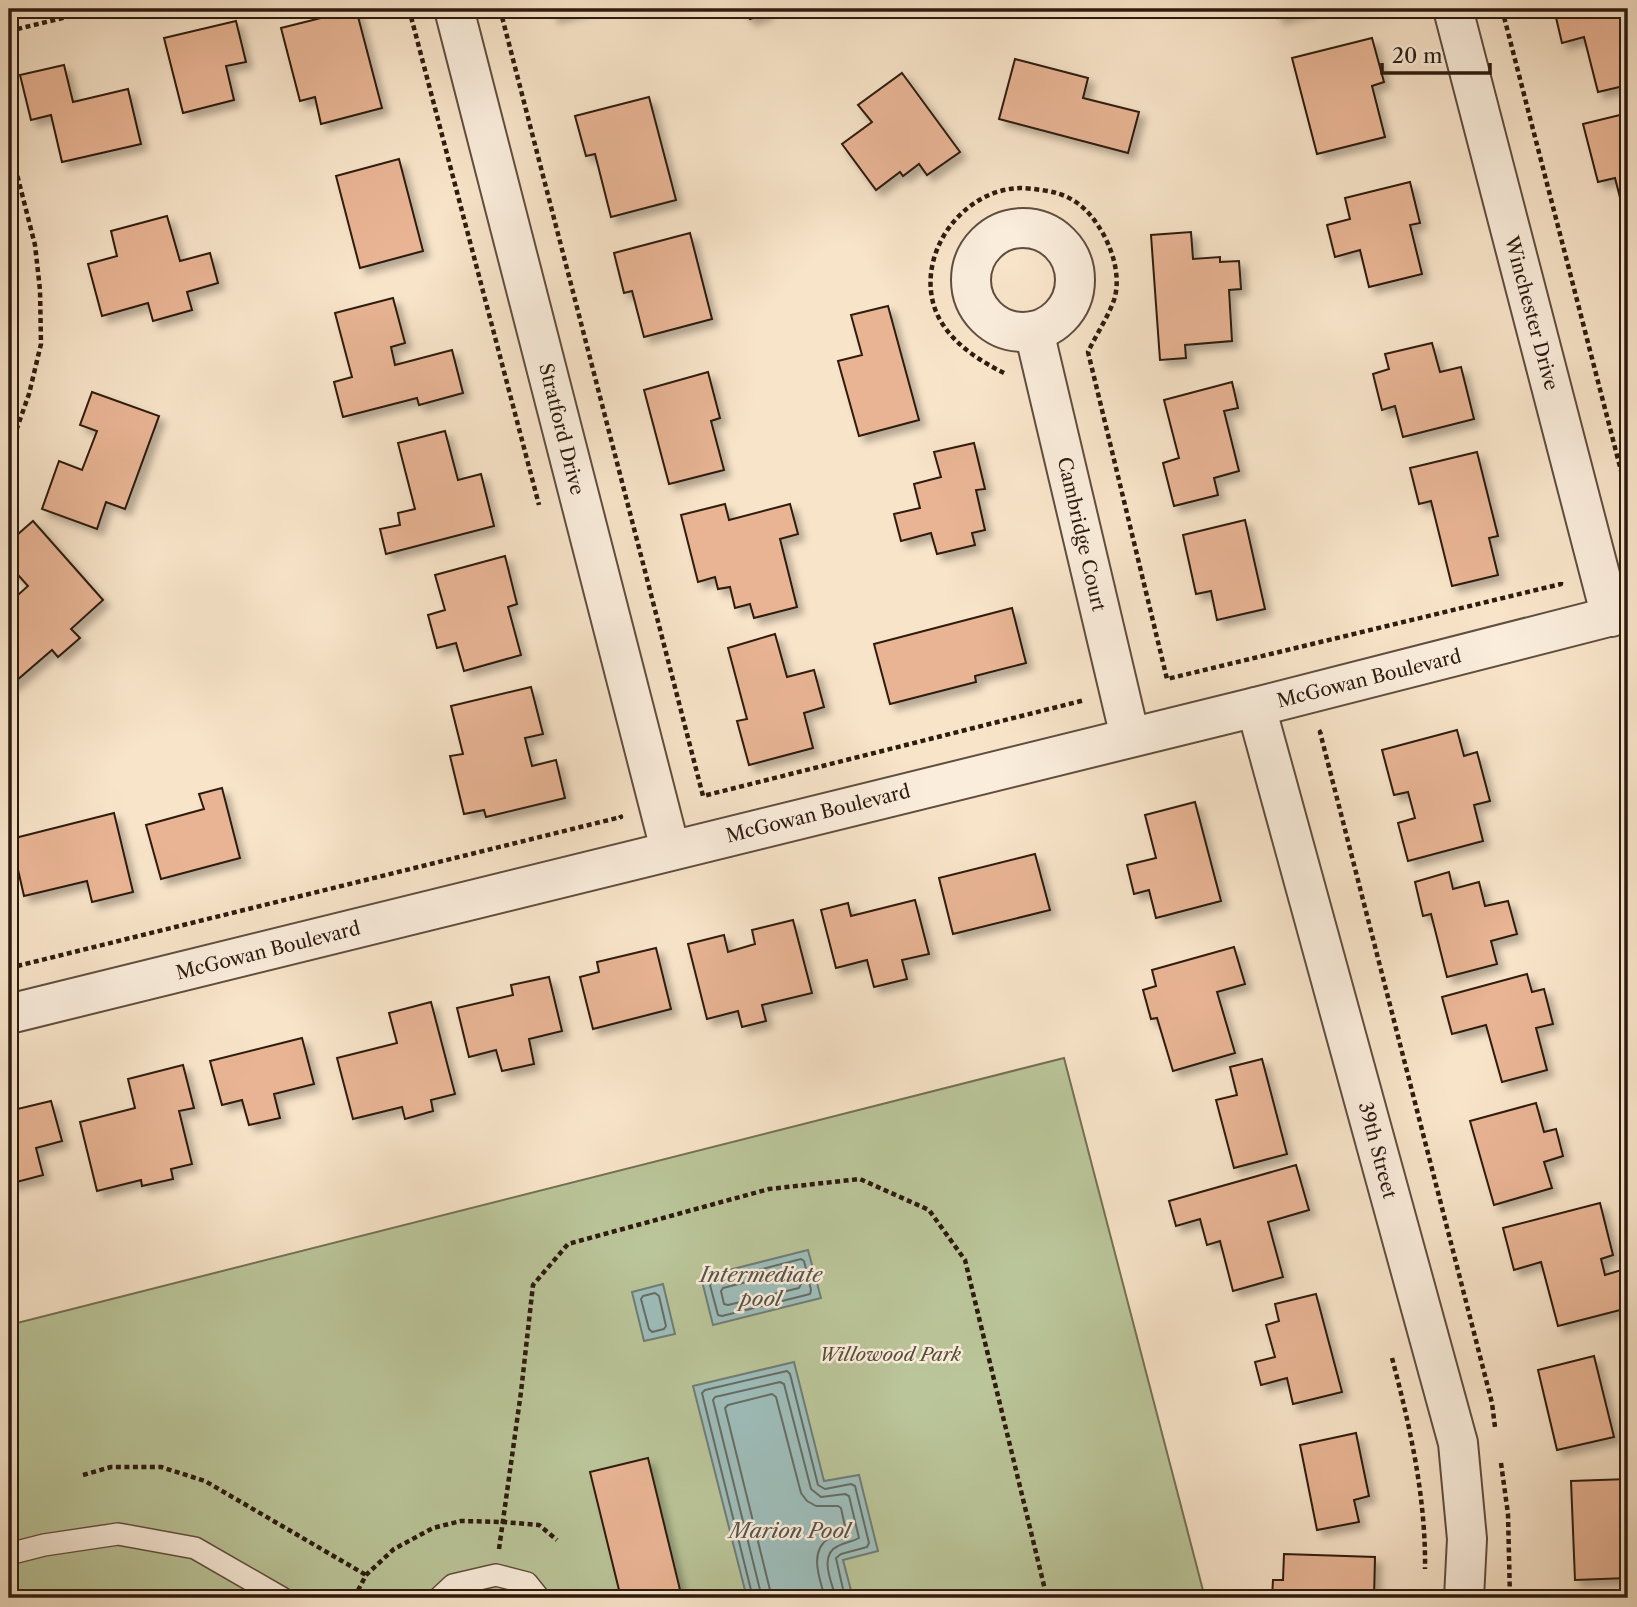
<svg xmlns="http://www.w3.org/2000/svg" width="1637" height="1607" viewBox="0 0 1637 1607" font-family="'Libre Caslon Text',serif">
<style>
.green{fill:#bac599;stroke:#747054;stroke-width:2}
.water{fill:#9ebebb;stroke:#717d76;stroke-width:2}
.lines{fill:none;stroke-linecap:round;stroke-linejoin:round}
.shore{stroke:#666c65;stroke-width:2}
.building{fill:#e8b494;stroke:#2d1b0f;stroke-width:2;filter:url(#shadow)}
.service-casing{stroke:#604d3e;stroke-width:24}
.minor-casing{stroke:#604d3e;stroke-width:42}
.path{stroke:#2d1b0f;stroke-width:4.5;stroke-dasharray:5 3.5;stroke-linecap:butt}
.service{stroke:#faeddc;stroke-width:21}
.minor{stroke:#faeddc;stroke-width:38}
.labels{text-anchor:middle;stroke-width:5;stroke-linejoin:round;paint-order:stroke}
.street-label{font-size:19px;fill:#2d1b0f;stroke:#faeddc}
.park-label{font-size:19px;font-style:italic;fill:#574e38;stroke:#faeddc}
.water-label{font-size:21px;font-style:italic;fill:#55544b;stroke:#faeddc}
</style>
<defs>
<filter id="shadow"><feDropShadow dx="6" dy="6" stdDeviation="3.5" flood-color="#0004"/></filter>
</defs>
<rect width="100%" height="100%" fill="#f8e4c9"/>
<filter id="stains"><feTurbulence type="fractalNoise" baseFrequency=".00286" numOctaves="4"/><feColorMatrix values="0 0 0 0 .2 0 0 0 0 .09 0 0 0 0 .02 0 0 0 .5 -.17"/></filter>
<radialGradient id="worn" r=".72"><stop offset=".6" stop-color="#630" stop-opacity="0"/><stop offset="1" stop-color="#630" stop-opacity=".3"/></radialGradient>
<path class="green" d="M1064,1058L1205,1598H9V1325Z"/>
<g class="water">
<path d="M808,1250L821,1298L713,1325L701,1277Z"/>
<path d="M663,1284L675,1334L644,1341L632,1292Z"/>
<path d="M794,1362L824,1481L859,1475L878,1551L843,1560L853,1598H747L693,1386Z"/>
</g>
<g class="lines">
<g class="shore">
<path d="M801,1259L804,1261L811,1290L810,1294L722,1316L718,1315L710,1285L712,1282Z"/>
<path d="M794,1270L797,1271L801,1284L799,1288L728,1305L724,1304L721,1291L723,1288Z"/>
<path d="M655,1293L659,1296L666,1326L664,1329L652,1332L649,1329L641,1299L643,1296Z"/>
<path d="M753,1598L702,1393L705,1390L787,1371L790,1374L818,1485L825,1489L851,1484L855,1486L869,1543L867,1547L841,1554L836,1558L845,1598"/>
<path d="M762,1598L713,1400L715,1397L780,1382L784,1384L811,1489L821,1497L845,1494L849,1496L859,1538C852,1542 845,1542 838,1546C818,1555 832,1583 836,1598"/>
<path d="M772,1598L725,1408L728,1405L772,1394L776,1397L801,1493L807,1501L816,1506H838L841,1508L846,1531C841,1534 834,1535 829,1538C808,1552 820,1579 825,1598"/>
</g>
</g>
<g class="building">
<path d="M319,9H356L382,108L321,124L315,97L300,101L281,28L321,18Z"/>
<path d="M551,9H585L553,17Z"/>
<path d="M741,9H767L765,14L750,19Z"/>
<path d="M1275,9H1313L1278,18Z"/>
<path d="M1554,9H1628V85L1598,92L1584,37L1562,43Z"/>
<path d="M236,21L246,62L226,66L234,100L183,113L164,38Z"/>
<path d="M1372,38L1384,82L1372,86L1385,137L1317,154L1292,58Z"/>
<path d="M1015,59L1088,78L1083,98L1139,112L1128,153L999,119Z"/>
<path d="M64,65L73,102L128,89L141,144L62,162L51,115L31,120L20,75Z"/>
<path d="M902,73L960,152L927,175L919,164L903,176L900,172L876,190L842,144L872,122L858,105Z"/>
<path d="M649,97L676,200L611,217L595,154L586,156L575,116Z"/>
<path d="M1628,113V229L1615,178L1598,182L1583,124Z"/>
<path d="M399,159L423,251L360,268L336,176Z"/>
<path d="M1410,182L1420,223L1410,225L1422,274L1369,287L1360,250L1335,257L1327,225L1350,219L1345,198Z"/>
<path d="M167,216L180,261L210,253L218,283L187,292L192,310L153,321L148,303L102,316L88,264L117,256L111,231Z"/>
<path d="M1191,232L1193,259L1220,257V262L1239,261L1241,289L1229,290L1232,341L1185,345L1186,358L1160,360L1151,235Z"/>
<path d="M690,233L712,319L644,337L632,291L624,293L614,253Z"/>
<path d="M393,298L405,343L391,347L395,365L452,350L463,393L419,405L417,398L343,417L334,382L352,377L335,313Z"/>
<path d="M888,306L919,420L859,436L838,361L862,355L851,315Z"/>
<path d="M1432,343L1440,372L1461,367L1474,419L1403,437L1395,406L1382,410L1373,374L1389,369L1385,354Z"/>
<path d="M708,372L720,418L711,421L724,470L669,484L644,390Z"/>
<path d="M1232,382L1238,408L1224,411L1239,471L1214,478L1218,495L1174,506L1163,463L1179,458L1164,400Z"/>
<path d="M92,392L159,416L125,509L106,502L97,529L42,509L59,461L82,470L97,431L80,425Z"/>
<path d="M445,431L458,480L481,474L494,526L386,554L380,529L400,525L398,513L415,509L398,443Z"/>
<path d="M974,443L985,489L976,490L985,530L972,533L975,545L937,554L931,533L901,541L894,514L920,508L914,484L941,477L934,452Z"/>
<path d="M1477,452L1498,536L1489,538L1498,575L1452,586L1431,501L1419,504L1410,468Z"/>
<path d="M725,504L729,520L790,504L798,534L780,539L797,607L754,618L750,604L735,608L730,587L718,589L715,577L698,582L681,515Z"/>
<path d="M1245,520L1265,609L1217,620L1211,591L1196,594L1183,535Z"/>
<path d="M33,521L103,600L71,629L80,638L58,657L52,650L9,687V603L28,586L9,565V542Z"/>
<path d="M505,556L517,604L508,607L521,655L464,671L456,643L437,648L428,615L445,610L435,575Z"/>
<path d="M1012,608L1026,663L975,676L976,682L890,704L874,644Z"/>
<path d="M775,634L787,677L814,670L824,707L804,713L813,748L749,765L737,721L747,719L728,648Z"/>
<path d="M531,687L543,734L525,738L532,766L556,760L565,798L486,817L484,810L464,814L450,756L463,754L451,706Z"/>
<path d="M1457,730L1464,756L1477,752L1490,801L1474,805L1483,841L1408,861L1398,823L1415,818L1408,792L1394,795L1382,750Z"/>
<path d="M222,788L240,858L161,879L146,825L204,809L199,794Z"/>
<path d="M1195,802L1221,901L1156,918L1149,890L1134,894L1127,865L1156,858L1145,815Z"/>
<path d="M114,813L133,892L92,902L87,881L24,896L11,839Z"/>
<path d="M1035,854L1050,910L953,934L939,878Z"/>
<path d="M1449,872L1453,889L1479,882L1485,906L1508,901L1517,934L1491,941L1497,964L1447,977L1431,914L1423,916L1415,882Z"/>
<path d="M915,900L929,954L902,960L907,979L874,987L867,960L836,968L821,910L848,903L851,916Z"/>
<path d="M793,920L812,993L762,1005L766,1021L742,1027L738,1011L707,1019L688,944L724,935L728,952L755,944L752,930Z"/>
<path d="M1234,947L1245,984L1217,992L1235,1053L1173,1071L1157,1018L1151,1019L1143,990L1156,986L1152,970Z"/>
<path d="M656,948L671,1009L593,1029L580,977L599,972L597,962Z"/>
<path d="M1527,974L1532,992L1544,989L1553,1024L1536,1028L1547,1070L1502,1082L1486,1025L1452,1034L1442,997Z"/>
<path d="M549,977L562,1031L529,1039L534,1064L502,1071L496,1050L469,1057L457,1008L513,995L511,985Z"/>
<path d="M431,1002L455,1094L431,1100L433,1111L405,1119L402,1107L353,1119L337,1058L397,1043L389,1013Z"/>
<path d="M302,1038L314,1084L274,1094L280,1118L249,1125L242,1100L222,1105L210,1061Z"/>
<path d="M1262,1059L1287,1154L1234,1168L1216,1100L1237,1095L1230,1067Z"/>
<path d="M183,1065L194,1108L179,1111L192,1164L171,1169L173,1179L142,1186L141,1180L97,1191L80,1122L135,1108L128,1079Z"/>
<path d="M51,1101L62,1141L36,1148L43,1175L9,1184V1111Z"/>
<path d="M1536,1103L1544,1132L1556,1129L1563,1156L1544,1162L1552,1188L1494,1205L1470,1121Z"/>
<path d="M1296,1165L1309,1210L1268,1222L1283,1277L1233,1291L1220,1241L1207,1245L1200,1219L1176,1226L1169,1201Z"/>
<path d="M1600,1203L1613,1255L1601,1259L1605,1275L1628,1268V1308L1558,1326L1541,1262L1514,1270L1503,1228Z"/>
<path d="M1316,1294L1342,1392L1293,1404L1287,1378L1261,1385L1255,1362L1275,1357L1266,1325L1279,1321L1275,1304Z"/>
<path d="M1594,1356L1614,1437L1557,1450L1538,1370Z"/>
<path d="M1356,1433L1369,1496L1354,1500L1359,1522L1317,1530L1300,1445Z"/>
<path d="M648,1458L682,1598H621L590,1472Z"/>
<path d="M1628,1479V1578L1575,1580L1571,1481Z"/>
<path d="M1284,1554L1375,1557L1374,1598H1272L1273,1580H1283Z"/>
</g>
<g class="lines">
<defs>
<g id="service">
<path d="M9,1554L44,1545L118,1534L195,1548L282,1598"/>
<path d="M439,1598L453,1585L496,1575L527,1583L539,1598"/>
</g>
<g id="minor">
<path d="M454,9L670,849"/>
<path d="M1453,9L1611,617"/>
<circle cx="1023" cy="280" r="52"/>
<path d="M1034,331L1130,737"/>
<path d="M1256,707L1458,1443L1467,1539L1464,1598"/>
<path d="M9,1014L1256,707L1628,612"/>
</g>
</defs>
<use href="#service" class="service-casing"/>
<use href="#minor" class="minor-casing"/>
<g class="path">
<path d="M409,9L539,505"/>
<path d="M500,9L703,796L1085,700"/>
<path d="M1502,9L1628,498"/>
<path d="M9,31L100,9"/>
<path d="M9,143L35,245L40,290L41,344L29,394L9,451"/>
<path d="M1004,373C978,360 950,342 937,314C913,259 959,190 1020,188C1026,188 1034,189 1041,190C1066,193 1083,203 1097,224C1111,244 1122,275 1114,300C1108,317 1096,335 1088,352L1167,679L1561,584V580"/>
<path d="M1322,731L1320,732L1492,1403L1495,1427"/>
<path d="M9,968L621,817L620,815"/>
<path d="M1392,1358C1410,1426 1426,1498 1425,1569"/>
<path d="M1501,1463L1508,1514L1510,1598"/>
<path d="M83,1475L111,1467H161L205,1481L366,1575"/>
<path d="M499,1549L521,1392L533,1285L568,1244L769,1189L860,1179L929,1210L965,1260L1047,1598"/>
<path d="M354,1598L366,1575L394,1549L433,1528L461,1521L503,1522L539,1525L557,1540"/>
</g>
<use href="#service" class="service"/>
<use href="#minor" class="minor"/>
</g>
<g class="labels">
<g class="street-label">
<text transform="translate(1532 313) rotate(75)" y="7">Winchester Drive</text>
<text transform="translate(562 429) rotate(76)" y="7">Stratford Drive</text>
<text transform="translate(1082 534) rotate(77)" y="7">Cambridge Court</text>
<text transform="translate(1369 678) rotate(-14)" y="7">McGowan Boulevard</text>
<text transform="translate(818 813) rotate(-14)" y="7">McGowan Boulevard</text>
<text transform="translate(268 950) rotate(-14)" y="7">McGowan Boulevard</text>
<text transform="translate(1378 1150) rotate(75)" y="7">39th Street</text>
</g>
<g class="park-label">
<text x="890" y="1361">Willowood Park</text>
</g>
<g class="water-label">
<text x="761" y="1282">Intermediate<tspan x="761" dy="24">pool</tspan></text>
<text x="790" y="1538">Marion Pool</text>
</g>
</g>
<rect width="1637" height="1607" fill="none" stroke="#f8e4c9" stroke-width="35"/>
<rect x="10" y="10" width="1616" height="1586" fill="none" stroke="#2d1b0f" stroke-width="3.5"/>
<rect x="18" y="18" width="1602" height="1572" fill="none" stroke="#2d1b0f" stroke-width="2"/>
<path d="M1382 63v10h108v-10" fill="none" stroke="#2d1b0f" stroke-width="3.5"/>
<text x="1392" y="63" font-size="21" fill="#2d1b0f" stroke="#faeddc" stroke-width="5" paint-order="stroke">20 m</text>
<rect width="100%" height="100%" filter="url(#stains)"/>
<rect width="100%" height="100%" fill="url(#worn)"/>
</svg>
